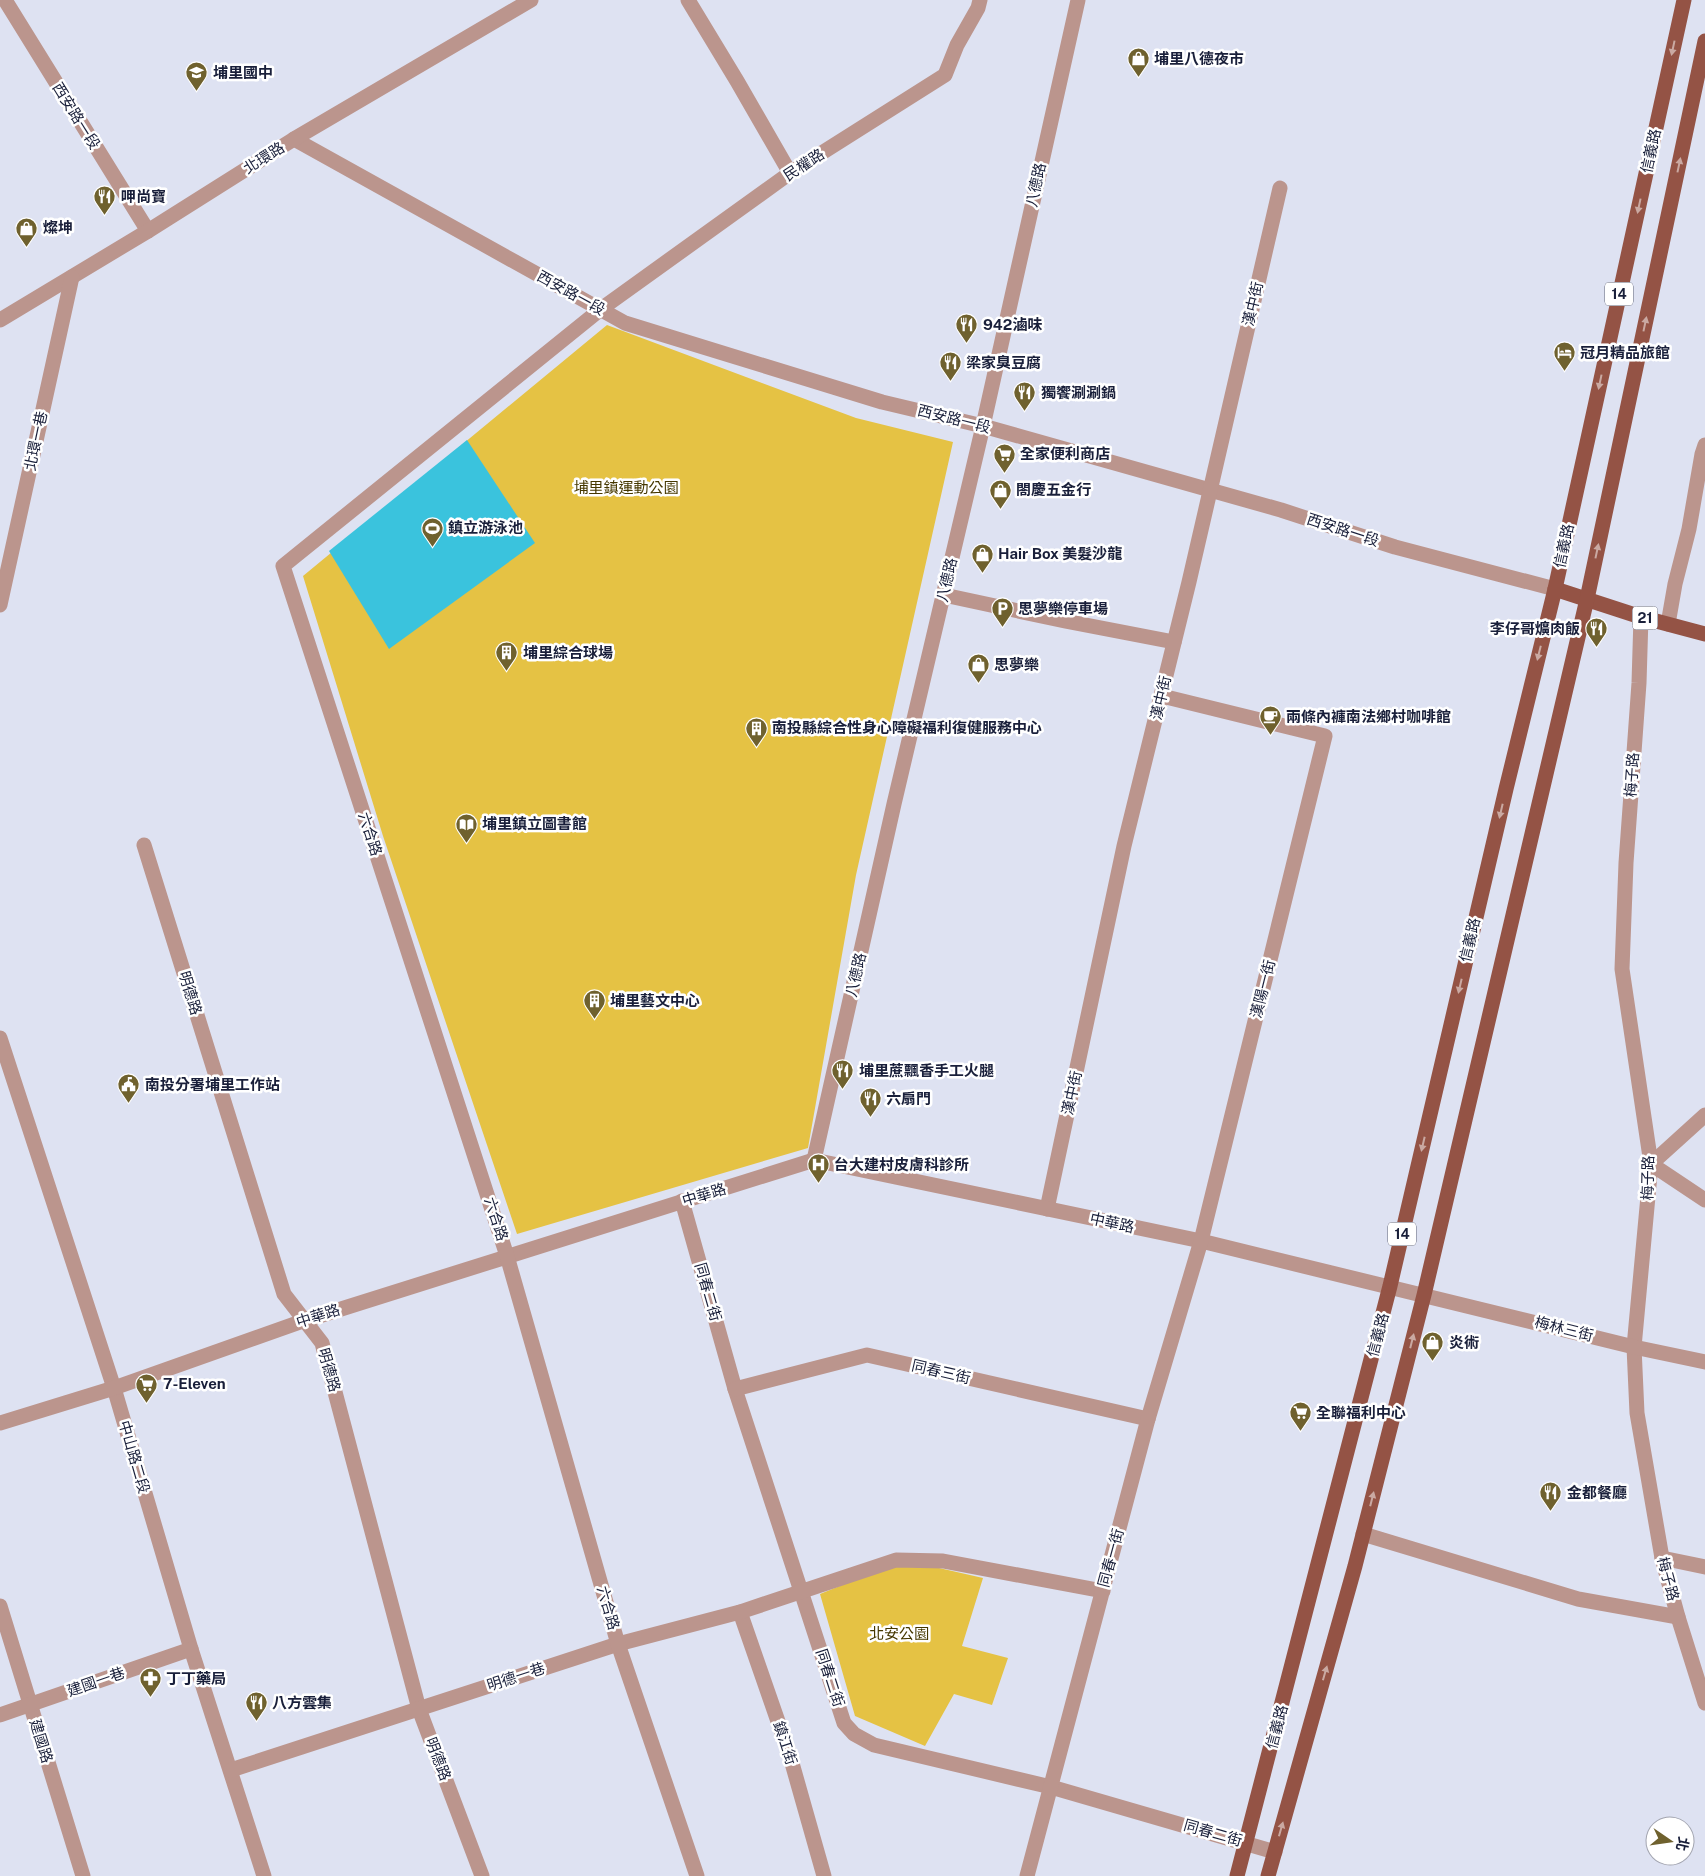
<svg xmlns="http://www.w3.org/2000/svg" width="1705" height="1876" viewBox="0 0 1705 1876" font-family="'Public Sans','Noto Sans TC',sans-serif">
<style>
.green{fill:#e5c244}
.water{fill:#3ac3dd}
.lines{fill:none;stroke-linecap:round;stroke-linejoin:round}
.minor{stroke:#bb958d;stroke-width:15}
.major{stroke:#945345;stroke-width:15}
.oneway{fill:#caa9a2}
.labels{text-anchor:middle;stroke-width:5;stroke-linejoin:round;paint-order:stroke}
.shield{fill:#fff;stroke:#5e6275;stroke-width:1}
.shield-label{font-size:14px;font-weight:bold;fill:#191f3a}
.poi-label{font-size:15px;font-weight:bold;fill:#191f3a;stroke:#fff;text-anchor:start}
.street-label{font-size:15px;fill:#191f3a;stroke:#fff}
.park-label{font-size:15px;fill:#463800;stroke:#fff}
</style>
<rect width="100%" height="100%" fill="#dee2f2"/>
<g class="green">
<path d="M607,325L856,418L953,442L856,875L808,1148L517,1234L383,836L303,576Z"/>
<path d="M904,1560L983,1578L962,1646L1008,1658L992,1705L954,1694L925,1746L855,1716L820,1594Z"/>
</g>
<path class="water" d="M467,440L535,543L389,649L329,551Z"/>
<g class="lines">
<g class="minor">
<path d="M5,0L148,231"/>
<path d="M688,0L737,81L790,173"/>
<path d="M294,139L625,323L882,402L983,426L1281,510L1395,547L1555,589"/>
<path d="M0,320L148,231L294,139L531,0"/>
<path d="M944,595L1065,621L1174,642"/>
<path d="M0,605L72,277"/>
<path d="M1641,617L1639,683L1626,863L1622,969L1651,1164L1634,1347L1637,1413L1662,1558L1678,1617L1705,1703"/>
<path d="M1668,624L1675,584L1689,529L1702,454L1705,445"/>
<path d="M144,845L284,1294L322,1343L419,1709L482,1876"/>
<path d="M0,1038L114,1388L191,1649L264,1876"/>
<path d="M1705,1115L1651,1164L1705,1200"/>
<path d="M814,1160L894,804L983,426L1078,0"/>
<path d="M682,1201L735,1389L844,1723L854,1734L874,1745L1051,1787L1275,1852"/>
<path d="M1047,1209L1124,846L1189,582L1280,188"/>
<path d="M735,1389L867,1355L1148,1419"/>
<path d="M0,1423L114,1388L303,1321L814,1160L1201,1241L1634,1347L1705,1362"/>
<path d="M1363,1534L1578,1599L1678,1617"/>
<path d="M1662,1558L1705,1567"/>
<path d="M0,1606L83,1876"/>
<path d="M740,1612L790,1756L824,1876"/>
<path d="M0,1715L191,1649"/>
<path d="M231,1770L618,1644L740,1612L896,1560L943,1561L1103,1591"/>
<path d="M697,1876L618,1644L507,1256L283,566L601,309L790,173L945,75L957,45L978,8L980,0"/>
<path d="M1027,1876L1148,1419L1201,1241L1325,736L1162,696"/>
</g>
<g class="major">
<path d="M1555,589L1641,617L1705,634"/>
<path d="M1237,1876L1390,1286L1506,789L1555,589L1684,0"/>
<path d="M1268,1876L1355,1566L1424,1295L1587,599L1705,41"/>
</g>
</g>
<defs><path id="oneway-solid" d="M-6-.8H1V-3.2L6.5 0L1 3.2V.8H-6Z" transform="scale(1.25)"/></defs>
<g class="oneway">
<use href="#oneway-solid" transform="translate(1673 48) rotate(102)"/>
<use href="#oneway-solid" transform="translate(1679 165) rotate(-78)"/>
<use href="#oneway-solid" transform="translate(1639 206) rotate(102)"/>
<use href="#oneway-solid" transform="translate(1645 324) rotate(-78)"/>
<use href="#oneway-solid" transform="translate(1600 382) rotate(102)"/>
<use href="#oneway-solid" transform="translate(1597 551) rotate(-78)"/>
<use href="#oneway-solid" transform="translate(1539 653) rotate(104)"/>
<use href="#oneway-solid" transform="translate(1501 811) rotate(103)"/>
<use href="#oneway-solid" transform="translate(1460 986) rotate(103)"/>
<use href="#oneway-solid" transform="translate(1423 1144) rotate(103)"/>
<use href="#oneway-solid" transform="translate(1412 1341) rotate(-76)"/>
<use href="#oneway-solid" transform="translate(1372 1499) rotate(-76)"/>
<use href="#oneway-solid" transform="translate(1325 1673) rotate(-74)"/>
<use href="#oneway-solid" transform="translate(1281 1829) rotate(-74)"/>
</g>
<defs>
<symbol id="shop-pin" viewBox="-11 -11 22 30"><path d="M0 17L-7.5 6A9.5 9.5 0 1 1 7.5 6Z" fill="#6f612e" stroke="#fff"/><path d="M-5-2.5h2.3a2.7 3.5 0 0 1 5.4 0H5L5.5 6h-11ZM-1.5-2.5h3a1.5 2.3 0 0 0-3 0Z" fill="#fff"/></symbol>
<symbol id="school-pin" viewBox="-11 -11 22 30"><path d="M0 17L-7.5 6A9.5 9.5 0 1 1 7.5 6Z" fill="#6f612e" stroke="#fff"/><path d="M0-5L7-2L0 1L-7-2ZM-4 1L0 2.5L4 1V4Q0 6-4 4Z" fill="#fff"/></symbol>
<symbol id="restaurant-pin" viewBox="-11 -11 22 30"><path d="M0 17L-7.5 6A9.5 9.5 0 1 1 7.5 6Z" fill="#6f612e" stroke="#fff"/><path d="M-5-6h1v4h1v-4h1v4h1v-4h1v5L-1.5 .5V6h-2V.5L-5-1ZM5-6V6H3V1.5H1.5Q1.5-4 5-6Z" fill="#fff"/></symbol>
<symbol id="hotel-pin" viewBox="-11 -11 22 30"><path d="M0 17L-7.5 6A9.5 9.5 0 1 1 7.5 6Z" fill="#6f612e" stroke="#fff"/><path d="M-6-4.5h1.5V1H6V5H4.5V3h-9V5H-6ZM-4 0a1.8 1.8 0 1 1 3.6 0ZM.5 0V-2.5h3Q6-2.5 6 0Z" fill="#fff"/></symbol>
<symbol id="supermarket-pin" viewBox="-11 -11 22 30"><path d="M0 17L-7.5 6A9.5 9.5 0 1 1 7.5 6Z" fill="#6f612e" stroke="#fff"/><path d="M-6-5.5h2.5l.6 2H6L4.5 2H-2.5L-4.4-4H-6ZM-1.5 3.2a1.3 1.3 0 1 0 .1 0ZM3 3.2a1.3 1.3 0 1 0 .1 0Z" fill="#fff"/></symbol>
<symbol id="stadium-pin" viewBox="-11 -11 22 30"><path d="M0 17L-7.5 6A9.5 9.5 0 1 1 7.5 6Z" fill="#6f612e" stroke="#fff"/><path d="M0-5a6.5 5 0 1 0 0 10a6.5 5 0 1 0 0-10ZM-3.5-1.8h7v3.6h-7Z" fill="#fff"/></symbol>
<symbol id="parking-pin" viewBox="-11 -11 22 30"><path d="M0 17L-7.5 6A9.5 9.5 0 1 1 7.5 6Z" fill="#6f612e" stroke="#fff"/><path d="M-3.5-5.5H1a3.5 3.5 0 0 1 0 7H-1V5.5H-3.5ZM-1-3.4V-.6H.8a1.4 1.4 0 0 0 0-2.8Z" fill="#fff"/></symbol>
<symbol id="building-pin" viewBox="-11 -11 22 30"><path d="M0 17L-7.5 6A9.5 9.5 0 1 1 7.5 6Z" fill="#6f612e" stroke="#fff"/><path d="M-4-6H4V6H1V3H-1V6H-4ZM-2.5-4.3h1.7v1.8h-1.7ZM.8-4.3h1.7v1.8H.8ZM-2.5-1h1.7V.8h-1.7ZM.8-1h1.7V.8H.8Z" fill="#fff"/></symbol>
<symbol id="cafe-pin" viewBox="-11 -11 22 30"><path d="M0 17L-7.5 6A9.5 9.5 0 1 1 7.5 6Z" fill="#6f612e" stroke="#fff"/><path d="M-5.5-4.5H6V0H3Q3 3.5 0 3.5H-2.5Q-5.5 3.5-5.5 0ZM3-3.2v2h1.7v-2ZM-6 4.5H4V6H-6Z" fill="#fff"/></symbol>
<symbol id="library-pin" viewBox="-11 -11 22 30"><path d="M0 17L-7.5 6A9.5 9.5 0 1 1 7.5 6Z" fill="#6f612e" stroke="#fff"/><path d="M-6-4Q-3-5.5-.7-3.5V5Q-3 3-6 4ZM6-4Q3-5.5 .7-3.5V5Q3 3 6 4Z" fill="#fff"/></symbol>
<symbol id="civic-pin" viewBox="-11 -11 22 30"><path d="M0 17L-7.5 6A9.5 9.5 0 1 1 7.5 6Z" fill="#6f612e" stroke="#fff"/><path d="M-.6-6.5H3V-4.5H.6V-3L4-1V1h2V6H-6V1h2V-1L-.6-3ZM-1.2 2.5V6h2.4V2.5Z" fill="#fff"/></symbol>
<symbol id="hospital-pin" viewBox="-11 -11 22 30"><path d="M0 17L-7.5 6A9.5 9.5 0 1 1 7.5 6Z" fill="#6f612e" stroke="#fff"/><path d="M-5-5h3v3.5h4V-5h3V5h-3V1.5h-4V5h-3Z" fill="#fff"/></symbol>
<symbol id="pharmacy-pin" viewBox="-11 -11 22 30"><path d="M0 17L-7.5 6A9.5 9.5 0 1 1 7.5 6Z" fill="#6f612e" stroke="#fff"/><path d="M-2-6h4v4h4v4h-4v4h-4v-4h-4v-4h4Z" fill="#fff"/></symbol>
</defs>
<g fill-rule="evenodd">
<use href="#shop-pin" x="1126" y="46" width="25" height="34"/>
<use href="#school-pin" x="184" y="60" width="25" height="34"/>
<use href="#restaurant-pin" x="92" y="184" width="25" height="34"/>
<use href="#shop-pin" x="14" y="216" width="25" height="34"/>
<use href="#restaurant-pin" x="954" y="312" width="25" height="34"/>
<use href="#hotel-pin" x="1552" y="340" width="25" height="34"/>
<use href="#restaurant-pin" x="938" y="350" width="25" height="34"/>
<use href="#restaurant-pin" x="1012" y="380" width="25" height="34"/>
<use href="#supermarket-pin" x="992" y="442" width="25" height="34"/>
<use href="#shop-pin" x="988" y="478" width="25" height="34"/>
<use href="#stadium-pin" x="420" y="516" width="25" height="34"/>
<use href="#shop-pin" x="970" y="542" width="25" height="34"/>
<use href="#parking-pin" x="990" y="596" width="25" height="34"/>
<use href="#restaurant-pin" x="1584" y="616" width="25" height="34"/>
<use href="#building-pin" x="494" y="640" width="25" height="34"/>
<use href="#shop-pin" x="966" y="652" width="25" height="34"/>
<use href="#cafe-pin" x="1258" y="704" width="25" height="34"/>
<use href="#building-pin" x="744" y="716" width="25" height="34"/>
<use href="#library-pin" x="454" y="812" width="25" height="34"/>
<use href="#building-pin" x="582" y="988" width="25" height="34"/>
<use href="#restaurant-pin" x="830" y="1058" width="25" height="34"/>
<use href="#civic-pin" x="116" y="1072" width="25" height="34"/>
<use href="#restaurant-pin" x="858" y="1086" width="25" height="34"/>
<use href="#hospital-pin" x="806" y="1152" width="25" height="34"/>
<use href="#shop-pin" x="1420" y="1330" width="25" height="34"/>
<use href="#supermarket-pin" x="134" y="1372" width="25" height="34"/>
<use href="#supermarket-pin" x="1288" y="1400" width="25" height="34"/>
<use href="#restaurant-pin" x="1538" y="1480" width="25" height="34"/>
<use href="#pharmacy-pin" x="138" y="1666" width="25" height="34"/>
<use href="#restaurant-pin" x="244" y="1690" width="25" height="34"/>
</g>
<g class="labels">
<g class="shield">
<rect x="1605" y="282.5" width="28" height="23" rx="4"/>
<rect x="1632.5" y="606.5" width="25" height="23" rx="4"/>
<rect x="1388" y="1222.5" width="28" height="23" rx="4"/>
</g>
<g class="shield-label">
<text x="1619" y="299">14</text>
<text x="1645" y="623">21</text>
<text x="1402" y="1239">14</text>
</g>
<g class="poi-label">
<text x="1154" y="64">埔里八德夜市</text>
<text x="213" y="78">埔里國中</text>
<text x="121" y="202">呷尚寶</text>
<text x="43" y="233">燦坤</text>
<text x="983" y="330">942滷味</text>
<text x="1580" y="358">冠月精品旅館</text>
<text x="966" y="368">梁家臭豆腐</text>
<text x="1041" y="398">獨饗涮涮鍋</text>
<text x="1020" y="459">全家便利商店</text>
<text x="1016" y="495">閤慶五金行</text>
<text x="448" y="533">鎮立游泳池</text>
<text x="998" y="559">Hair Box 美髮沙龍</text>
<text x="1018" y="614">思夢樂停車場</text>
<text x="1580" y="634" text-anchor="end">李仔哥爌肉飯</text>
<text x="523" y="658">埔里綜合球場</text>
<text x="994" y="670">思夢樂</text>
<text x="1286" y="722">兩條內褲南法鄉村咖啡館</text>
<text x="772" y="733">南投縣綜合性身心障礙福利復健服務中心</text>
<text x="482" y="829">埔里鎮立圖書館</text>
<text x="610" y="1006">埔里藝文中心</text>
<text x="859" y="1076">埔里蔗飄香手工火腿</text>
<text x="145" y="1090">南投分署埔里工作站</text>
<text x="886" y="1104">六扇門</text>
<text x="834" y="1170">台大建村皮膚科診所</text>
<text x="1449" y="1348">炎術</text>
<text x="163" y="1389">7-Eleven</text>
<text x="1316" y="1418">全聯福利中心</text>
<text x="1567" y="1498">金都餐廳</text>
<text x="166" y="1684">丁丁藥局</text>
<text x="272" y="1708">八方雲集</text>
</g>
<g class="street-label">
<text transform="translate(76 116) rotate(58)" y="5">西安路一段</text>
<text transform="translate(1651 151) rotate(-78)" y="5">信義路</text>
<text transform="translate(264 158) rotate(-32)" y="5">北環路</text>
<text transform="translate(804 165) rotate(-33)" y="5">民權路</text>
<text transform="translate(1036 185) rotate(-78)" y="5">八德路</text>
<text transform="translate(571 293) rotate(29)" y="5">西安路一段</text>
<text transform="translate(1253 304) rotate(-77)" y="5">漢中街</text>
<text transform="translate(954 419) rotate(14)" y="5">西安路一段</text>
<text transform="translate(36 441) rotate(-78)" y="5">北環一巷</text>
<text transform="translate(1343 530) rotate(18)" y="5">西安路一段</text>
<text transform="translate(1564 546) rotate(-78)" y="5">信義路</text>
<text transform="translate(947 580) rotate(-77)" y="5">八德路</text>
<text transform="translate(1161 698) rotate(-77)" y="5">漢中街</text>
<text transform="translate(1632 775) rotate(-86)" y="5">梅子路</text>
<text transform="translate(370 834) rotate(72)" y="5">六合路</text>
<text transform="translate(1470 940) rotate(-77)" y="5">信義路</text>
<text transform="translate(856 975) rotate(-77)" y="5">八德路</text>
<text transform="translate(1263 989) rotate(-76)" y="5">漢陽一街</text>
<text transform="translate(190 993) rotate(73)" y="5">明德路</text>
<text transform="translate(1072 1093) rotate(-78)" y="5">漢中街</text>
<text transform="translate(1648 1178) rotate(-89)" y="5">梅子路</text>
<text transform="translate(704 1195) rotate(-17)" y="5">中華路</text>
<text transform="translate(496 1219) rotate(72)" y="5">六合路</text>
<text transform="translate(1112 1223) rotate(12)" y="5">中華路</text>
<text transform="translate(708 1292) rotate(74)" y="5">同春二街</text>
<text transform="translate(318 1316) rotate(-18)" y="5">中華路</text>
<text transform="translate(1564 1329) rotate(14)" y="5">梅林三街</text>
<text transform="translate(1378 1335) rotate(-75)" y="5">信義路</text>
<text transform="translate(329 1370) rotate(74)" y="5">明德路</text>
<text transform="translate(941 1372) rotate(13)" y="5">同春三街</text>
<text transform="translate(134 1457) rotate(74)" y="5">中山路二段</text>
<text transform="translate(1111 1558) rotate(-75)" y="5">同春一街</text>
<text transform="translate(1668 1579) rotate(75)" y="5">梅子路</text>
<text transform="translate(608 1608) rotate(74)" y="5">六合路</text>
<text transform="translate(516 1677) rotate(-18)" y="5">明德一巷</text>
<text transform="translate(830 1678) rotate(72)" y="5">同春二街</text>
<text transform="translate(96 1682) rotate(-19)" y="5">建國一巷</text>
<text transform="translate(1277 1727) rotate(-75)" y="5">信義路</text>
<text transform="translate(41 1741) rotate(73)" y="5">建國路</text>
<text transform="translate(785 1743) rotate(72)" y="5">鎮江街</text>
<text transform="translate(438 1759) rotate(69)" y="5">明德路</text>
<text transform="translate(1213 1833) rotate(16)" y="5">同春二街</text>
</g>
<g class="park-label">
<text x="626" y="493">埔里鎮運動公園</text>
<text x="899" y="1639">北安公園</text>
</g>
</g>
<g transform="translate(1670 1841) rotate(103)"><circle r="24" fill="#ffffff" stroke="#a3a5b0"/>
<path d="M0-4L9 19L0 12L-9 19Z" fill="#6f612e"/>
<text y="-8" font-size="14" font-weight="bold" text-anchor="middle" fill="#191f3a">北</text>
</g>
</svg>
